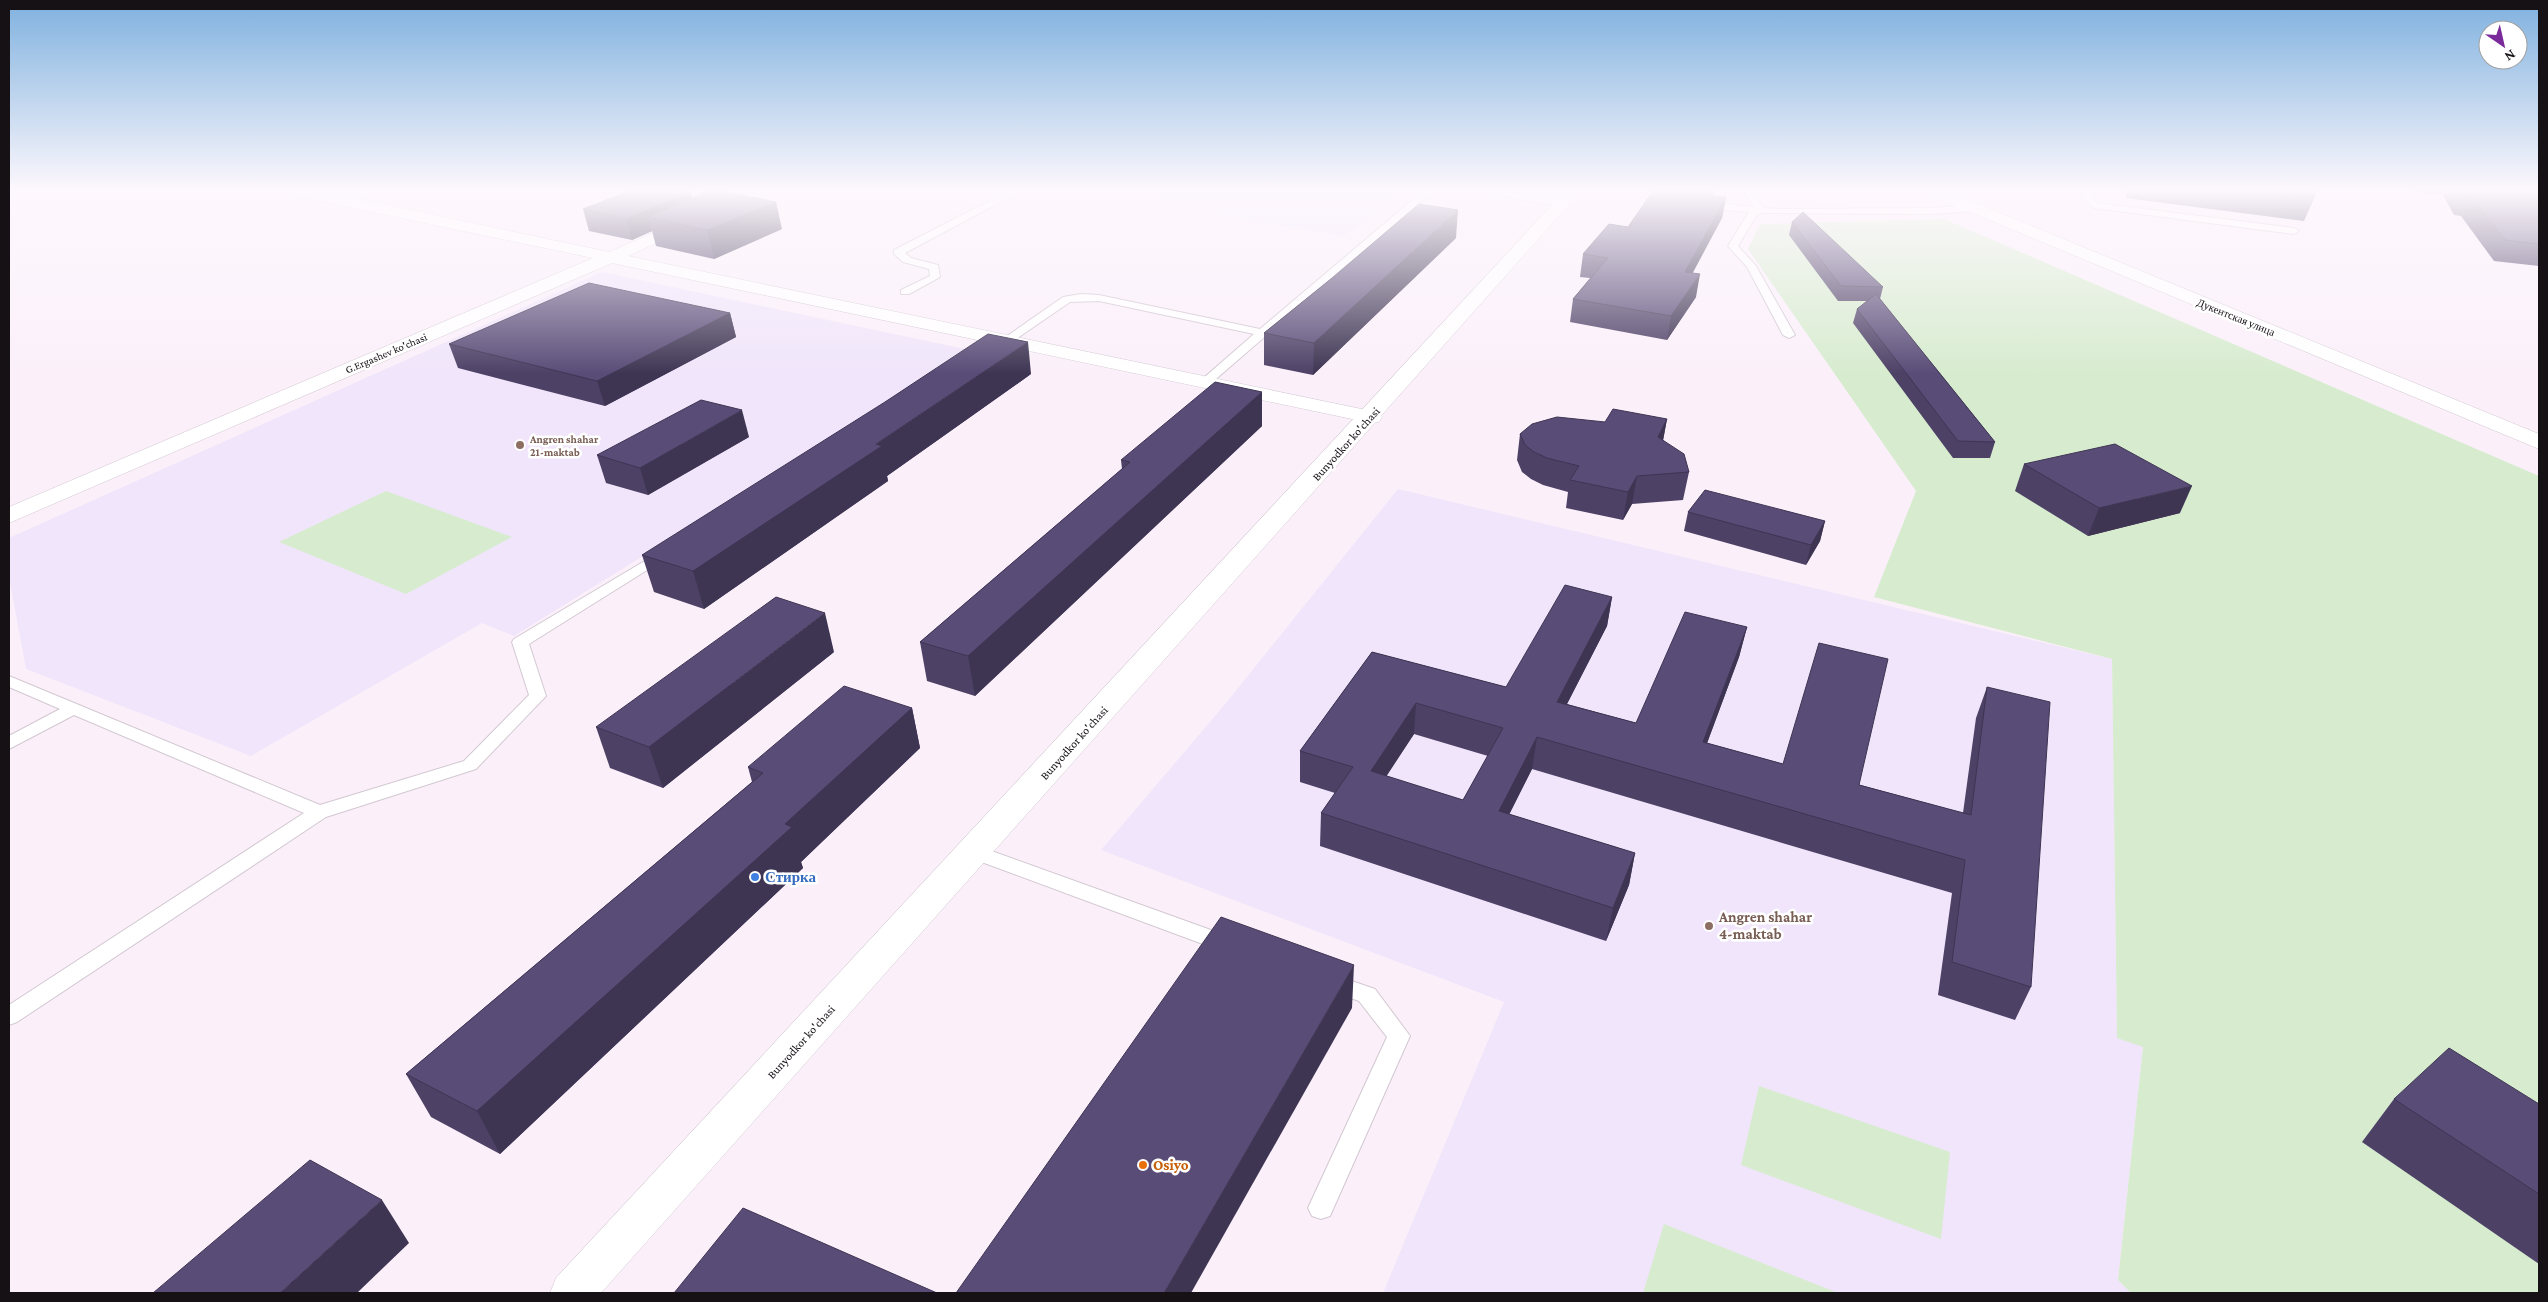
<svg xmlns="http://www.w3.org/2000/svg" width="2548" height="1302" viewBox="0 0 2548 1302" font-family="'Crimson Pro',serif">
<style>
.education{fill:#f0e5fa}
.green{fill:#d7eccf}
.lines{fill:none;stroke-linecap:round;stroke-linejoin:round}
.service-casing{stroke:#d2c8d1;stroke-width:2}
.minor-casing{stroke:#d2c8d1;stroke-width:1}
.secondary-casing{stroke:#d2c8d1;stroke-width:1}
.service{fill:#fff;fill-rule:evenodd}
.minor{fill:#fff;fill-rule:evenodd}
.secondary{fill:#fff;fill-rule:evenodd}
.wall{fill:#4d4166;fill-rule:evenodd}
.shaded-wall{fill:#3e3553}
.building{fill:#594c77;stroke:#3e3553;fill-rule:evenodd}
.education-dot{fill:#8d6e63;stroke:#fff;stroke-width:2}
.shop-dot{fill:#3f7fe0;stroke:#fff;stroke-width:2}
.food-dot{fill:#e8710a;stroke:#fff;stroke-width:2}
.labels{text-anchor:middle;stroke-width:5;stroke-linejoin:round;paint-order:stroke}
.far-street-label{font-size:11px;fill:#151115;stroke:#fff}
.far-education-label{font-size:11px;font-weight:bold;fill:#785e54;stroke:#fff;text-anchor:start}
.street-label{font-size:12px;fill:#151115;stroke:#fff}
.near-shop-label{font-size:15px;font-weight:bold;fill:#366cbe;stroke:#fff;text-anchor:start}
.near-education-label{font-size:15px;font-weight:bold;fill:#785e54;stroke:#fff;text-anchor:start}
.near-food-label{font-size:15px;font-weight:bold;fill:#c56008;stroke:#fff;text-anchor:start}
</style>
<rect width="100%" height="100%" fill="#fbf0fa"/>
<g class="education">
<path d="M1171,191H1404L1343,236L1151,204Z"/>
<path d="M602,272L974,351L514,636L482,623L251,756L26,669L9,577V538Z"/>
<path d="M1398,489L2112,659L2117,1037L2143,1047L2118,1280L2131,1293H1383L1504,1002L1101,850L1226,703Z"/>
</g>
<g class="green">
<path d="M1944,219L2539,476V1293H2131L2118,1280L2143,1047L2117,1038L2112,659L1874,597L1916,491L1748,249L1760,224Z"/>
<path d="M386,491L512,537L406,594L279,542Z"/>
<path d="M1759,1086L1950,1152L1941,1239L1741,1165Z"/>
<path d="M1664,1224L1838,1293H1643Z"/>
</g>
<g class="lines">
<defs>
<g id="service">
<path d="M361,191H375L345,203L337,201Z"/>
<path d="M1009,191H1021L905,253L911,258L938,265L940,277L909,294H901V290L930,276L929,269L903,262L894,254V250Z"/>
<path d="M1423,191H1433L1209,385L1205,386L1199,382L1254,334L1099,301L1070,302L1000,350L996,351L990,348L1063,297L1081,294L1099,295L1260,329Z"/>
<path d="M1478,191H1501L1561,201L1566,204L1561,207Z"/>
<path d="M1744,191H1753L1763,208L1781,209L1931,208L1973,205L1978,208L1973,211L1931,214L1761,213L1756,216L1738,246L1756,266L1795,335L1789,338L1783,335L1747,267L1728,246L1749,212L1702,208L1697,205L1702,202L1753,207Z"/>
<path d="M2083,191H2092V198L2097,203L2294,228L2299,231L2294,234L2094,208L2085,201Z"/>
<path d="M663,550L670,554L668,557L529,644L546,696L476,769L326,817L17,1022L9,1025V1005L304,813L74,715L9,749V736L60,709L9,687V676L320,805L464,761L529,695L512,642L514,639Z"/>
<path d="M975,845L1233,938L1236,944L1233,950L1226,952L1219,950L968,857L965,852L968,847Z"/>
<path d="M1334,975L1375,989L1410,1036L1330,1216L1321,1219L1312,1216L1308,1208L1387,1037L1359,1001L1326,989L1323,983L1326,977Z"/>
</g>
<g id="minor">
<path d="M9,191H20L9,198Z"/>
<path d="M289,191H320L609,252L750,191H771L628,256L1371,411L1379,412L1382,417L1379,422L1371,423L612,263L9,523V507L593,258L296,196Z"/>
</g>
<g id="secondary">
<path d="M1565,191H1581L601,1293H550L556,1278Z"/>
<path d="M1925,191H1946L2539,434V449L1927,194Z"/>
</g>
</defs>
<use href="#service" class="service-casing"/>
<use href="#minor" class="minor-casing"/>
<use href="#secondary" class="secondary-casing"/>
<use href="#service" class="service"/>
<use href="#minor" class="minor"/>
<use href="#secondary" class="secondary"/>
</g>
<g class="wall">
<path d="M2126,191H2315L2316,194L2304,221L2126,198Z"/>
<path d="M2407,191H2539V266L2494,261L2461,216L2454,215L2443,195Z"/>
<path d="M1714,196L1726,197L1722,218L1692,273L1696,297L1667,340L1570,322L1573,299L1590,278L1580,277L1583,254L1628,227Z"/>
<path d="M692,198L782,229L714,259L656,246L652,231L632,240L589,231L583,209Z"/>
<path d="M1792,222L1883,287L1880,299L1995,442L1990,458H1953L1853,323L1857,309L1867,301H1838L1789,235Z"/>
<path d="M1456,238L1313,375L1264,365V333L1332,278Z"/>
<path d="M730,313L736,337L605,406L458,368L449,344Z"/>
<path d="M1031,374L887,476L888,481L704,609L654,592L642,555Z"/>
<path d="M1262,392V426L975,696L927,681L920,642L1122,469L1121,460Z"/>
<path d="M1667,419L1663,440L1689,472L1683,500L1632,504L1623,520L1566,508L1568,492L1543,485L1531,479L1522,472L1517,460L1520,434L1605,422Z"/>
<path d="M749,437L648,495L606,483L597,455Z"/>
<path d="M2024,464L2180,513L2088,536L2015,491Z"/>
<path d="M1688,512L1825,521L1820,541L1806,565L1684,531Z"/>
<path d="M1612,597L1607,626L1567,704L1636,723L1747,627L1739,657L1707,743L1963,813L1976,718L1987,687L2031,987L2015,1020L1938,995L1952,893L1532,769L1509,814L1635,853L1629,885L1606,941L1320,846L1321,813L1335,793L1300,782V751L1372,652L1506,687ZM1414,734L1488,756L1463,800L1386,776Z"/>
<path d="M834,652L663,788L610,768L596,727Z"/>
<path d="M912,708L920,748L801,862L803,868L500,1154L431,1117L406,1074L752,782L748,767Z"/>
<path d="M2394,1099L2539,1104V1264L2362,1142Z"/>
</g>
<g class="shaded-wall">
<path d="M691,192L696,212L648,217L652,231L632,240L626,219Z"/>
<path d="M1726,197L1722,218L1681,295L1685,272Z"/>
<path d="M776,202L782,229L714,259L707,230Z"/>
<path d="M1458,210L1456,238L1313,375L1314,343Z"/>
<path d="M1700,274L1696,297L1667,340L1671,316Z"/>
<path d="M730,313L736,337L605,406L597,381Z"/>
<path d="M1028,342L1031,374L887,476L888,481L704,609L693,571L876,444Z"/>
<path d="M1262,392V426L975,696L968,656Z"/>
<path d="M742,410L749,437L648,495L640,468Z"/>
<path d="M1667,419L1662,446L1658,437Z"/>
<path d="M1637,476L1632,504L1623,520L1628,492Z"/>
<path d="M2192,486L2180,513L2088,536L2099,508Z"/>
<path d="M1825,521L1820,541L1806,565L1811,545Z"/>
<path d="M1612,597L1607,626L1552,733L1557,702Z"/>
<path d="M825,613L834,652L663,788L649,747Z"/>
<path d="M1747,627L1739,657L1696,773L1703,742Z"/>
<path d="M1416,703L1414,734L1369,803L1371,771Z"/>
<path d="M912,708L920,748L801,862L803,868L500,1154L477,1111L785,824Z"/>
<path d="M1537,737L1532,769L1495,843L1499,811Z"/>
<path d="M1635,853L1629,885L1606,941L1613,908Z"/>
<path d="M1354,965L1352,1008L1191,1293H1164Z"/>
<path d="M382,1200L409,1243L357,1293H280Z"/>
</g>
<g class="building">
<path d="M630,191H690L691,192L626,219L583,209Z"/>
<path d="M708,191H721L776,202L707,230L648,217Z"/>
<path d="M1653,191H1713L1714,196L1726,197L1685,272L1700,274L1671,316L1573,299L1608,258L1583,254L1609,224L1628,227Z"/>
<path d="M2298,191H2315L2316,194Z"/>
<path d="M2462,191H2539V244L2505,240L2471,196L2464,195Z"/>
<path d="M1419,204L1458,210L1314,343L1264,333L1332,278Z"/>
<path d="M1803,212L1883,287L1841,286L1792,222Z"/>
<path d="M589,283L730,313L597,381L449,344Z"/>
<path d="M1876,294L1995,442L1958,441L1857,309Z"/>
<path d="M988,334L1028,342L876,444L882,446L693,571L642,555L885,402Z"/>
<path d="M1215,382L1262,392L968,656L920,642L1130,462L1121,460Z"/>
<path d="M701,400L742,410L640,468L597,455Z"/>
<path d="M1613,409L1667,419L1658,437L1684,454L1689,472L1637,476L1628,492L1570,480L1579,466L1547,458L1534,452L1525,445L1520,434L1532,424L1557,417L1605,422Z"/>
<path d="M2115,444L2192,486L2099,508L2024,464Z"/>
<path d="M1705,490L1825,521L1811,545L1688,512Z"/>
<path d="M1565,585L1612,597L1557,702L1636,723L1685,612L1747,627L1703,742L1783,764L1819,643L1888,659L1859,785L1971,815L1987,687L2050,702L2031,987L1952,962L1965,860L1537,737L1499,811L1635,853L1613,908L1321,813L1353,767L1300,751L1372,652L1506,687ZM1416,703L1503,728L1463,800L1371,771Z"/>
<path d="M776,597L825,613L649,747L596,727Z"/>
<path d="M844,686L912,708L785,824L792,827L477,1111L406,1074L763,773L748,767Z"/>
<path d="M1221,917L1354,965L1164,1293H956Z"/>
<path d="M2449,1048L2539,1104V1194L2394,1099Z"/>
<path d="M310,1160L382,1200L280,1293H153Z"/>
<path d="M743,1208L937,1293H674Z"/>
</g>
<linearGradient id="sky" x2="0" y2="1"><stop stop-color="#7fb1df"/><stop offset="0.51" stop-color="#fdf8fd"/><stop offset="1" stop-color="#fdf8fd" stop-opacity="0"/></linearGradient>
<rect width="2548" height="374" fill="url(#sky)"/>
<g class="education-dot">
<circle cx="520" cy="445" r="5"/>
<circle cx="1709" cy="926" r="5"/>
</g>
<circle class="shop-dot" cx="755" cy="877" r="5"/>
<circle class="food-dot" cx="1143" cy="1165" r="5"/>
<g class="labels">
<g class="far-street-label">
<text transform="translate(2236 317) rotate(22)" y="4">Дукентская улица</text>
<text transform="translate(386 353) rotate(-23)" y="4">G.Ergashev ko'chasi</text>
</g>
<g class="far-education-label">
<text x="530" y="443">Angren shahar<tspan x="530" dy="13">21-maktab</tspan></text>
</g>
<g class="street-label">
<text transform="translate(1346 444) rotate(-48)" y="4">Bunyodkor ko'chasi</text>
<text transform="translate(1074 743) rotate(-48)" y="4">Bunyodkor ko'chasi</text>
<text transform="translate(801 1042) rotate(-48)" y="4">Bunyodkor ko'chasi</text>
</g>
<g class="near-shop-label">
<text x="765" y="882">Стирка</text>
</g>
<g class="near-education-label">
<text x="1719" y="922">Angren shahar<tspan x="1719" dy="17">4-maktab</tspan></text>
</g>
<g class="near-food-label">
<text x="1153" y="1170">Osiyo</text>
</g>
</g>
<rect width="2548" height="1302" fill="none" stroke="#151115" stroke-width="20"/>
<g transform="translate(2503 45) rotate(146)"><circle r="24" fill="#ffffff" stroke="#a1a0a1"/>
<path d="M0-4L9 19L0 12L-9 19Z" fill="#7a2a9b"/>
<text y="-8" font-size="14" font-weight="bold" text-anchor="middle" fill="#151115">N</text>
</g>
</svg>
